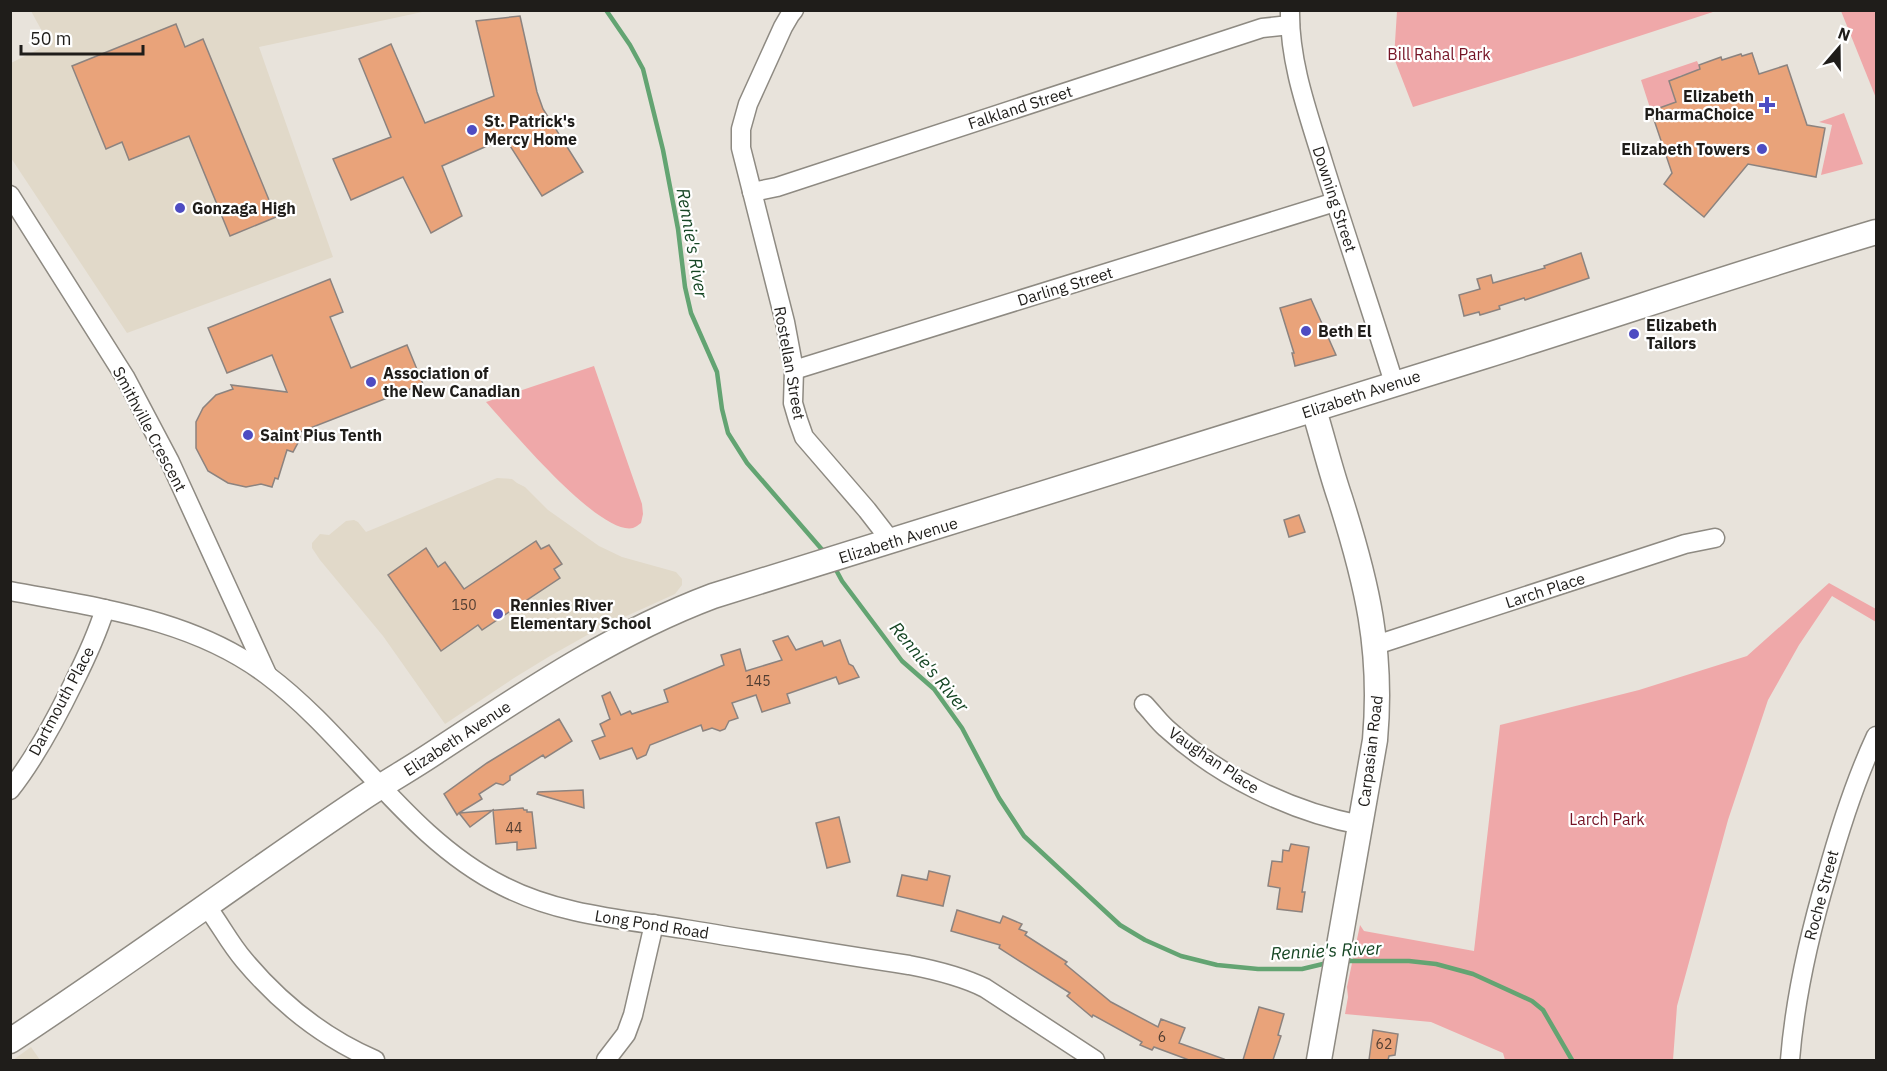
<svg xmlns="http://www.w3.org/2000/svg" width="1887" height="1071" viewBox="0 0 1887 1071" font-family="'IBM Plex Sans',sans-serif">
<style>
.built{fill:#e1d9c9}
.green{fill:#efa8a9}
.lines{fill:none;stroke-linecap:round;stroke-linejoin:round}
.stream{stroke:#63a472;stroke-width:4.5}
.building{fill:#e9a37a;stroke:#8c837f;stroke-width:1.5}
.street-casing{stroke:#8e8a82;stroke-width:21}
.secondary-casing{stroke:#8e8a82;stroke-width:27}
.street{stroke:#fff;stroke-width:18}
.secondary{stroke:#fff;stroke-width:24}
.poi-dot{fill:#4e4cc2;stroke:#fff;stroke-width:2}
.labels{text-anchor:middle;stroke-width:4.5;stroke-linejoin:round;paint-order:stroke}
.number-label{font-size:14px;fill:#523e32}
.park-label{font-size:16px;fill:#751425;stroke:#fff}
.poi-label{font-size:16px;font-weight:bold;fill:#1f1d1a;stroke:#fff;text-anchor:start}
.street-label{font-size:16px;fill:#1f1d1a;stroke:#fff}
.water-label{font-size:18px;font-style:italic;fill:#164624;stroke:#fff}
</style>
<rect width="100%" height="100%" fill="#e8e3db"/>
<g class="built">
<path d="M31,11H427L259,47L333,257L127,333L11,158V63L49,44Z"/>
<path d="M497,478L512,479L517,483L525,487L548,510L599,546L622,557L676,572L682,579V585L675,594L598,629L550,656L514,678L445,724L383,636L320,560L312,548V543L320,534L329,535L346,521L354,520L358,522L366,532Z"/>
<path d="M31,1047L40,1060H13Z"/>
</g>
<g class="green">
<path d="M1397,11V10L1716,11L1572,58L1413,107L1394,58Z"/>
<path d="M1841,11H1876V98Z"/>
<path d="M1697,61L1701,70L1679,76L1676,102L1651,111L1641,80Z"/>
<path d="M1844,113L1863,164L1821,175L1832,125L1819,122Z"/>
<path d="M594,366L642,504L643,514L641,523C638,525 636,527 633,528C599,536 509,427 486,402Z"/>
<path d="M1829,583L1876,609V622L1832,596L1799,645L1768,700L1728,820L1677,1006L1673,1060H1505L1503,1053L1431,1022L1345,1014L1348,997L1347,987L1360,925L1364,931L1474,951L1500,725L1639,690L1747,656Z"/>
</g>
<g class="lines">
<g class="stream">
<path d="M606,10L630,45L643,69L663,150L678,229L685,287L691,313L717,372L722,409L728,433L747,463L825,553"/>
<path d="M835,568L842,581L902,661L934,689L962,728L999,798L1024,836L1120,925L1145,940L1181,956L1217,965L1258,969H1302L1327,963"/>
<path d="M1345,961H1409L1436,964L1473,974L1532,1001L1543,1010L1572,1060"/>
</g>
</g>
<g class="building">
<path d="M520,16L537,92L543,109L583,172L542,196L505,138L442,166L462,216L431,233L403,177L351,200L333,159L391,137L359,59L391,44L425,123L494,96L476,21Z"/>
<path d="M176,24L185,47L203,39L276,217L230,236L189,136L129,160L122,142L106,149L72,66Z"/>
<path d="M1752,53L1759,74L1787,65L1807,125L1825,128L1816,177L1748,164L1704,217L1664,184L1672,173L1651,111L1676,102L1669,81L1700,69L1699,65L1721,57L1722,60L1741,54L1742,56Z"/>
<path d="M1581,253L1589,278L1525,300L1524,298L1499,306L1500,309L1480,315L1479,312L1464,316L1459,295L1480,289L1477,279L1491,275L1493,283L1545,268L1544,266Z"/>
<path d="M330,279L343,312L330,317L351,368L407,345L423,384L300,432V439L293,452L287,450L278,479L275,478L272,487L261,484L246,487L228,483L208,471L196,448V422L203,408L216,395L233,389L231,385L287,392L272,355L227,373L208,328Z"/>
<path d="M1311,299L1336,355L1295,366L1292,353H1294L1280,308Z"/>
<path d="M1299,515L1305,532L1289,537L1284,520Z"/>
<path d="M536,541L541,549L549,545L562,564L554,569L560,578L482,630L478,625L441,651L388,575L426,548L438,567L445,562L464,589Z"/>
<path d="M788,636L796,650L822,641L824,646L840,640L849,664L853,666L859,677L839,684L836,677L787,694L790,703L762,712L756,695L732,703L738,718L729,721L725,729L720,731L712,728L703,731L701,725L650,745L646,755L637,759L632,748L600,759L592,741L605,736L600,724L610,719L602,696L610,692L621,715L630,711L632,714L668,702L664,690L724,665L721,655L740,649L746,671L782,660L773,641Z"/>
<path d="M559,719L572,741L545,758L543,755L510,776V780L503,785L496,783L479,794L482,799L459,813L523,808L524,810H527V812H532L536,848L517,850V842L496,844L493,810L470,827L459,813L457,815L444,794L487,763Z"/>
<path d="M583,790L584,808L537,794L538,792Z"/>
<path d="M839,817L850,862L827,868L816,823Z"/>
<path d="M1291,844L1309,847L1302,892H1305L1302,912L1277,909L1280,888L1268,886L1272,861L1282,862L1283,850L1289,851Z"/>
<path d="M929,871L950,876L943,906L897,896L902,875L927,880Z"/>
<path d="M957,910L1000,923L1003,916L1022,924L1019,929L1027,932L1025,935L1067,962L1065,964L1111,1002L1158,1027L1161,1019L1185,1028L1179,1043L1224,1059L1223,1060H1189L1154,1047L1152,1050L1140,1045L1142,1042L1093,1015L1092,1017L1067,996L1070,993L999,948L1000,945L951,931Z"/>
<path d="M1259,1007L1284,1014L1278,1035L1281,1036L1273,1060H1243Z"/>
<path d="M1373,1030L1398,1034L1395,1055L1389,1056L1388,1060H1369Z"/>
</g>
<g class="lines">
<defs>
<g id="street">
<path d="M794,10L790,15L783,27L748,104L741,129V148L785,322L794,370L793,403L798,420L804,437L867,510L891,541"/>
<path d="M1290,10C1289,62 1308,113 1323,162C1346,236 1371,309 1394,383"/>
<path d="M752,192L777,187L1262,28L1290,25"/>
<path d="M10,195L125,377L170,462L267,674"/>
<path d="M794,370L1335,202"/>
<path d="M10,591C99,608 193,619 267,675C350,737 408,839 503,886C560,915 622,919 684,929C759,941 834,954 909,965C935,970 961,976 985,988L1095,1060"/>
<path d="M1376,645L1685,544L1715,538"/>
<path d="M1144,704C1151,711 1158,721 1166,728C1218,776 1291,812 1361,825"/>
<path d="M10,790C36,757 56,719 74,682C86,658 97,634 105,609"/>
<path d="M207,907C220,924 230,944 244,960C280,1003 324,1038 375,1060"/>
<path d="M606,1060L626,1034L633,1015L654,924"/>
<path d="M1790,1060C1795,997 1809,936 1827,875C1840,828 1855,781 1876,736"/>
</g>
<g id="secondary">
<path d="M1314,410C1323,439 1330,469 1340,498C1367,583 1383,650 1375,740L1319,1060"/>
<path d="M10,1041C129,963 243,878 361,799C385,783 410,769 434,753C524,694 612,634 713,596C971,518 1228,437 1485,356C1616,315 1745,271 1876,232"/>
</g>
</defs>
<use href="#street" class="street-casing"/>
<use href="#secondary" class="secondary-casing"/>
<use href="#street" class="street"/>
<use href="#secondary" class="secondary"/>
</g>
<g class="poi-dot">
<path d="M1764 96h6v6h6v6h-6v6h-6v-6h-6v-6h6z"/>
<circle cx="472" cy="130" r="6"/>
<circle cx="1762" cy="149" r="6"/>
<circle cx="180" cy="208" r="6"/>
<circle cx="1306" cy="331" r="6"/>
<circle cx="1634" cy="334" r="6"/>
<circle cx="371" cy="382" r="6"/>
<circle cx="248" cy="435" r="6"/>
<circle cx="498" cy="614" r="6"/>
</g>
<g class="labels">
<g class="number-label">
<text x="464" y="610">150</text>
<text x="758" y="686">145</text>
<text x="514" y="833">44</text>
<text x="1162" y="1042">6</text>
<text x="1384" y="1049">62</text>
</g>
<g class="park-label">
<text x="1439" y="60">Bill Rahal Park</text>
<text x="1607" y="825">Larch Park</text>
</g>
<g class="poi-label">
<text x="1754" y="102" text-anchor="end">Elizabeth<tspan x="1754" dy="18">PharmaChoice</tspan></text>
<text x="484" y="127">St. Patrick's<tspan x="484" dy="18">Mercy Home</tspan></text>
<text x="1750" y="155" text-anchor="end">Elizabeth Towers</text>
<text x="192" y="214">Gonzaga High</text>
<text x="1646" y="331">Elizabeth<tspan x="1646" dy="18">Tailors</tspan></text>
<text x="1318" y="337">Beth El</text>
<text x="383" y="379">Association of<tspan x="383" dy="18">the New Canadian</tspan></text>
<text x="260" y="441">Saint Pius Tenth</text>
<text x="510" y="611">Rennies River<tspan x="510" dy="18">Elementary School</tspan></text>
</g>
<g class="street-label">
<text transform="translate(1020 107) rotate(-18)" y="6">Falkland Street</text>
<text transform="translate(1335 199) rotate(72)" y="6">Downing Street</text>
<text transform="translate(1065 286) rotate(-17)" y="6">Darling Street</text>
<text transform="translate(790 363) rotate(80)" y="6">Rostellan Street</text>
<text transform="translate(1361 394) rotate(-18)" y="6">Elizabeth Avenue</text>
<text transform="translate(150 429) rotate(62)" y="6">Smithville Crescent</text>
<text transform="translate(898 540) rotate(-17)" y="6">Elizabeth Avenue</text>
<text transform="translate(1545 590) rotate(-18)" y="6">Larch Place</text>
<text transform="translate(61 701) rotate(-62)" y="6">Dartmouth Place</text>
<text transform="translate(457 738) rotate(-33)" y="6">Elizabeth Avenue</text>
<text transform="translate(1370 751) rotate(-83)" y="6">Carpasian Road</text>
<text transform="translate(1214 760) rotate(34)" y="6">Vaughan Place</text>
<text transform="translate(1821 895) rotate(-75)" y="6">Roche Street</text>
<text transform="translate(652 924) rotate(9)" y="6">Long Pond Road</text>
</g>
<g class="water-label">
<text transform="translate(692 243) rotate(80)" y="6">Rennie's River</text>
<text transform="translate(929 667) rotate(50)" y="6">Rennie's River</text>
<text transform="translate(1326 951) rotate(-3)" y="6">Rennie's River</text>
</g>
</g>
<rect width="1887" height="1071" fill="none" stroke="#1f1d1a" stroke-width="24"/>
<g transform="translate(1839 48) rotate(20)" stroke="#ffffff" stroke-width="4.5" paint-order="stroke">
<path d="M0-4.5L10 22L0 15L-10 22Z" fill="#1f1d1a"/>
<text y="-9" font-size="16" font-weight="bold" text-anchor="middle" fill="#1f1d1a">N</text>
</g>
<path d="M21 45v9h122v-9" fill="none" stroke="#1f1d1a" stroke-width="3"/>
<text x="30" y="45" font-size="18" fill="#1f1d1a" stroke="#ffffff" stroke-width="4.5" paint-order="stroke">50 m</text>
</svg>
